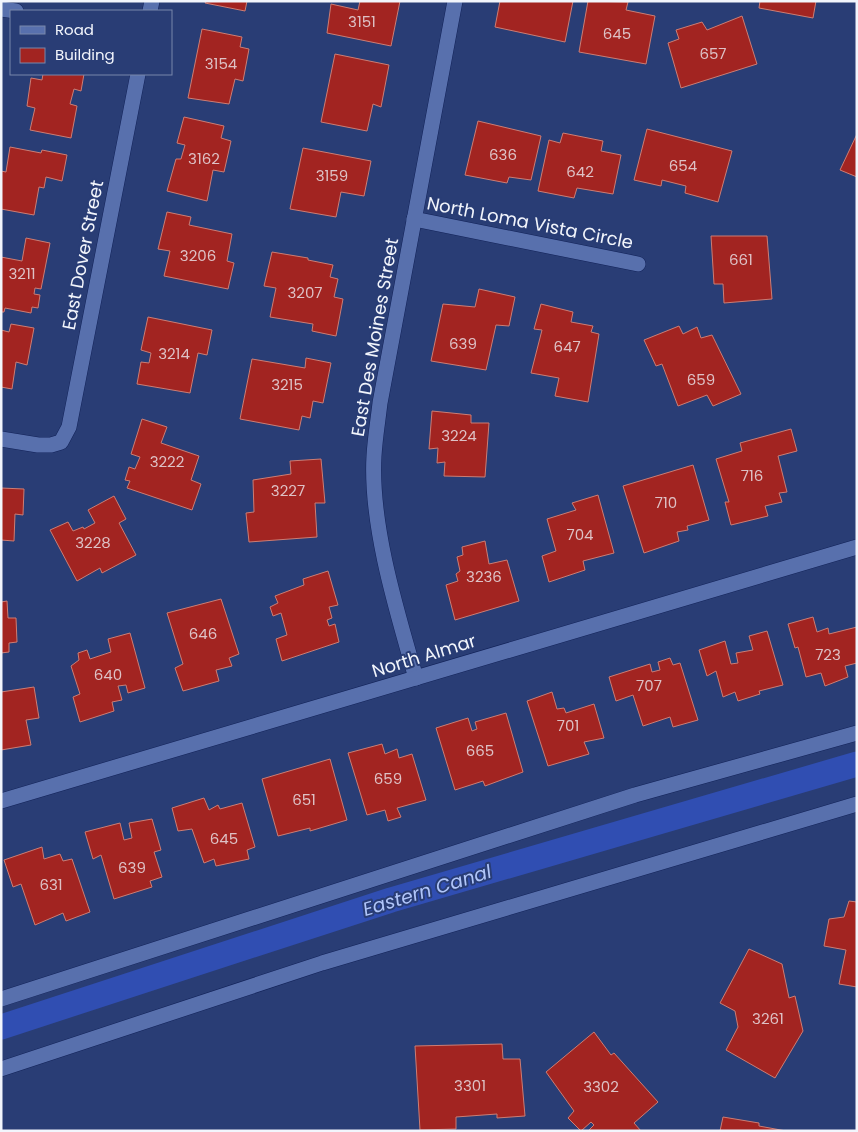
<svg xmlns="http://www.w3.org/2000/svg" width="858" height="1132" viewBox="0 0 858 1132" font-family="Poppins,sans-serif">
<style>
.lines{fill:none;stroke-linecap:round;stroke-linejoin:round}
.canal{stroke:#304eb2;stroke-width:25}
.building{fill:#a22421;stroke:#cc7d74}
.minor-casing{stroke:#122258;stroke-width:16}
.minor{stroke:#5870ad;stroke-width:15}
.labels{text-anchor:middle;stroke-width:4;stroke-linejoin:round;paint-order:stroke}
.number-label{font-size:15px;fill:#dec1c5}
.street-label{font-size:18px;fill:#f2f5fc;stroke:#293d75}
.water-label{font-size:19px;font-style:italic;fill:#b1c6fa;stroke:#293d75}
</style>
<rect width="100%" height="100%" fill="#293d75"/>
<g class="lines">
<path class="canal" d="M1,1027L391,900L857,764"/>
</g>
<g class="building">
<path d="M206,1H247L245,11L205,3Z"/>
<path d="M360,1H400L391,46L327,33L331,4L358,10Z"/>
<path d="M500,1H573L565,42L495,27Z"/>
<path d="M588,1L628,2L626,10L655,16L646,64L579,52Z"/>
<path d="M760,1H816L813,18L759,8Z"/>
<path d="M742,16L757,64L681,88L668,43L679,39L676,30L702,22L707,30Z"/>
<path d="M202,29L242,37L240,47L249,49L243,81L235,79L229,104L188,98Z"/>
<path d="M335,54L389,65L381,107L373,104L367,131L321,122Z"/>
<path d="M43,74H84L81,91L74,89L70,104L77,106L71,138L30,130L35,108L27,106L31,78L42,80Z"/>
<path d="M184,117L224,126L221,138L231,141L224,172L213,170L207,201L167,191L176,159H181L185,145L177,143Z"/>
<path d="M478,121L541,136L531,180L509,177L507,183L465,175Z"/>
<path d="M647,129L732,151L718,202L685,193L686,186L662,180L661,186L634,180Z"/>
<path d="M563,133L603,141L601,151L621,155L613,194L577,188L574,198L538,191L549,140L560,143Z"/>
<path d="M857,134V177L840,170Z"/>
<path d="M10,147L41,153L42,150L67,155L62,181L46,177L44,188L39,187L34,215L1,209V171L6,172Z"/>
<path d="M303,148L371,161L364,196L341,192L336,217L290,209Z"/>
<path d="M167,212L191,217L189,225L232,234L227,261L234,263L228,289L164,276L170,251L158,249Z"/>
<path d="M711,236H767L772,299L724,303L723,284H714Z"/>
<path d="M26,238L50,243L41,289L35,288L34,294L40,295L38,308L32,307L31,313L5,308L4,312H1V257L22,261Z"/>
<path d="M272,252L308,258V260L333,265L330,277L338,279L334,297L343,299L336,336L312,331L313,324L270,317L276,288L264,286Z"/>
<path d="M479,289L515,297L509,326L496,325L486,370L431,361L443,304L475,307Z"/>
<path d="M541,304L573,312L571,322L593,326L591,332L599,334L588,402L555,396L559,378L531,373L542,330L534,329Z"/>
<path d="M148,317L212,330L207,355L198,353L190,393L137,384L141,362L149,363L151,353L141,350Z"/>
<path d="M11,324L34,328L27,365L16,362L12,389L1,387V330L9,332Z"/>
<path d="M679,326L683,334L697,327L701,338L712,335L741,394L713,406L707,395L678,406L662,364L656,366L644,340Z"/>
<path d="M306,358L331,363L323,403L313,401L310,418L302,416L299,430L240,419L252,359L305,368Z"/>
<path d="M432,411L471,415V423H489L485,477L444,476L445,462L437,463L438,448L429,449Z"/>
<path d="M142,419L167,427L161,443L199,456L191,480L201,484L192,510L127,488L130,481L125,480L129,467L135,469L140,457L131,454Z"/>
<path d="M791,429L797,451L778,456L787,492L779,493L782,502L765,506L768,516L731,525L725,502H729L716,459L742,451L740,443Z"/>
<path d="M321,459L325,503H315L317,537L249,542L246,513L254,512L253,480L291,474L290,461Z"/>
<path d="M693,465L709,520L687,526L688,530L677,532L679,541L644,553L623,486Z"/>
<path d="M1,488L24,489L23,515L15,514L14,541L1,540Z"/>
<path d="M598,495L614,553L583,561L585,570L549,582L542,556L556,551L547,519L576,510L572,503Z"/>
<path d="M114,496L126,519L119,523L136,555L102,573L100,568L77,581L50,530L68,522L73,531L83,527L84,529L95,523L88,510Z"/>
<path d="M485,541L489,564L507,560L519,601L455,620L446,585L458,581L456,574L460,571L457,557L463,555L462,547Z"/>
<path d="M328,571L338,605L329,607L332,618L327,620L329,626L335,624L339,642L282,661L276,639L287,635L281,613L273,616L270,607L278,603L275,596L304,585L303,579Z"/>
<path d="M221,599L239,654L229,658L232,666L216,670L219,681L183,691L175,668L183,664L167,613Z"/>
<path d="M7,601L8,618H16L17,642L9,643V652L1,653V602Z"/>
<path d="M813,617L817,632L828,628L829,634L857,627V663L845,666L848,677L825,686L821,673L806,677L798,647L795,648L788,624Z"/>
<path d="M767,631L783,685L759,691L760,694L738,701L735,692L723,697L716,671L707,676L699,650L725,641L731,664L738,663L736,653L753,650L749,636Z"/>
<path d="M130,633L145,688L128,693L126,685L118,686L122,700L112,702L114,711L80,722L73,697L80,694L71,666L79,660L78,653L87,650L90,659L111,652L108,639Z"/>
<path d="M670,658L673,665L680,663L698,720L673,727L670,717L643,726L633,695L616,701L609,677L650,664L652,672L660,670L658,662Z"/>
<path d="M34,687L39,718L26,720L31,745L1,750V692Z"/>
<path d="M552,692L557,709L564,708L566,713L594,704L604,738L584,742L589,754L548,766L527,701Z"/>
<path d="M506,713L523,772L485,786L483,781L455,790L436,728L468,718L472,731L477,729L475,722Z"/>
<path d="M382,744L385,754L397,749L399,758L412,754L426,800L397,808L401,817L388,821L385,810L367,815L348,753Z"/>
<path d="M330,759L347,820L310,831V828L278,836L262,779Z"/>
<path d="M204,798L209,810L218,805L220,809L242,803L255,847L247,850L249,859L216,866L214,859L204,863L192,829L178,831L172,808Z"/>
<path d="M152,819L161,850L154,852L162,877L150,881L152,887L114,899L101,855L93,859L85,832L120,823L124,840L132,838L129,823Z"/>
<path d="M42,847L44,859L60,854L63,861L72,859L90,912L66,921L63,913L35,925L21,884L13,887L4,860Z"/>
<path d="M849,901L857,902V987L839,984L846,950L824,946L829,919L844,917Z"/>
<path d="M749,949L782,964L789,998L795,996L803,1031L775,1078L726,1050L738,1027L735,1011L720,1003Z"/>
<path d="M594,1032L611,1055L614,1053L658,1102L634,1123L641,1131H588L594,1125L591,1122L581,1131L568,1118L574,1111L546,1072Z"/>
<path d="M502,1044L503,1059H520L525,1116L497,1118V1114L456,1117V1129L420,1130L415,1046Z"/>
<path d="M723,1117L759,1123V1126L786,1131H720Z"/>
</g>
<g class="lines">
<defs>
<g id="minor">
<path d="M1,9L16,11"/>
<path d="M150,11L152,1"/>
<path d="M414,219L638,264"/>
<path d="M1,439L38,445H51L61,442L69,427L138,74"/>
<path d="M416,678C397,612 370,525 374,456C375,438 378,421 380,403L455,1"/>
<path d="M1,801L857,547"/>
<path d="M1,999L635,795L857,733"/>
<path d="M1,1069L322,963L857,804"/>
</g>
</defs>
<use href="#minor" class="minor-casing"/>
<use href="#minor" class="minor"/>
</g>
<g class="labels">
<g class="number-label">
<text x="362" y="27">3151</text>
<text x="617" y="39">645</text>
<text x="713" y="59">657</text>
<text x="221" y="69">3154</text>
<text x="503" y="160">636</text>
<text x="204" y="164">3162</text>
<text x="683" y="171">654</text>
<text x="580" y="177">642</text>
<text x="332" y="181">3159</text>
<text x="198" y="261">3206</text>
<text x="741" y="265">661</text>
<text x="22" y="279">3211</text>
<text x="305" y="298">3207</text>
<text x="463" y="349">639</text>
<text x="567" y="352">647</text>
<text x="174" y="359">3214</text>
<text x="701" y="385">659</text>
<text x="287" y="390">3215</text>
<text x="459" y="441">3224</text>
<text x="167" y="467">3222</text>
<text x="752" y="481">716</text>
<text x="288" y="496">3227</text>
<text x="666" y="508">710</text>
<text x="580" y="540">704</text>
<text x="93" y="548">3228</text>
<text x="484" y="582">3236</text>
<text x="203" y="639">646</text>
<text x="828" y="660">723</text>
<text x="108" y="680">640</text>
<text x="649" y="691">707</text>
<text x="568" y="731">701</text>
<text x="480" y="756">665</text>
<text x="388" y="784">659</text>
<text x="304" y="805">651</text>
<text x="224" y="844">645</text>
<text x="132" y="873">639</text>
<text x="51" y="890">631</text>
<text x="768" y="1024">3261</text>
<text x="470" y="1091">3301</text>
<text x="601" y="1092">3302</text>
</g>
<g class="street-label">
<text transform="translate(530 223) rotate(11)" y="6">North Loma Vista Circle</text>
<text transform="translate(83 255) rotate(-79)" y="6">East Dover Street</text>
<text transform="translate(375 337) rotate(-80)" y="6">East Des Moines Street</text>
<text transform="translate(424 656) rotate(-17)" y="6">North Almar</text>
</g>
<g class="water-label">
<text transform="translate(427 890) rotate(-17)" y="7">Eastern Canal</text>
</g>
</g>
<rect width="858" height="1132" fill="none" stroke="#f2f5fc" stroke-width="5"/>
<rect x="10" y="10" width="162" height="65" fill="#293d75" stroke="#7987ab"/>
<rect x="20" y="26" width="25" height="8" fill="#5870ad" stroke="#7987ab"/>
<text x="55" y="35" font-size="15" fill="#f2f5fc">Road</text>
<rect x="20" y="48" width="25" height="15" fill="#a22421" stroke="#7987ab"/>
<text x="55" y="60" font-size="15" fill="#f2f5fc">Building</text>
</svg>
